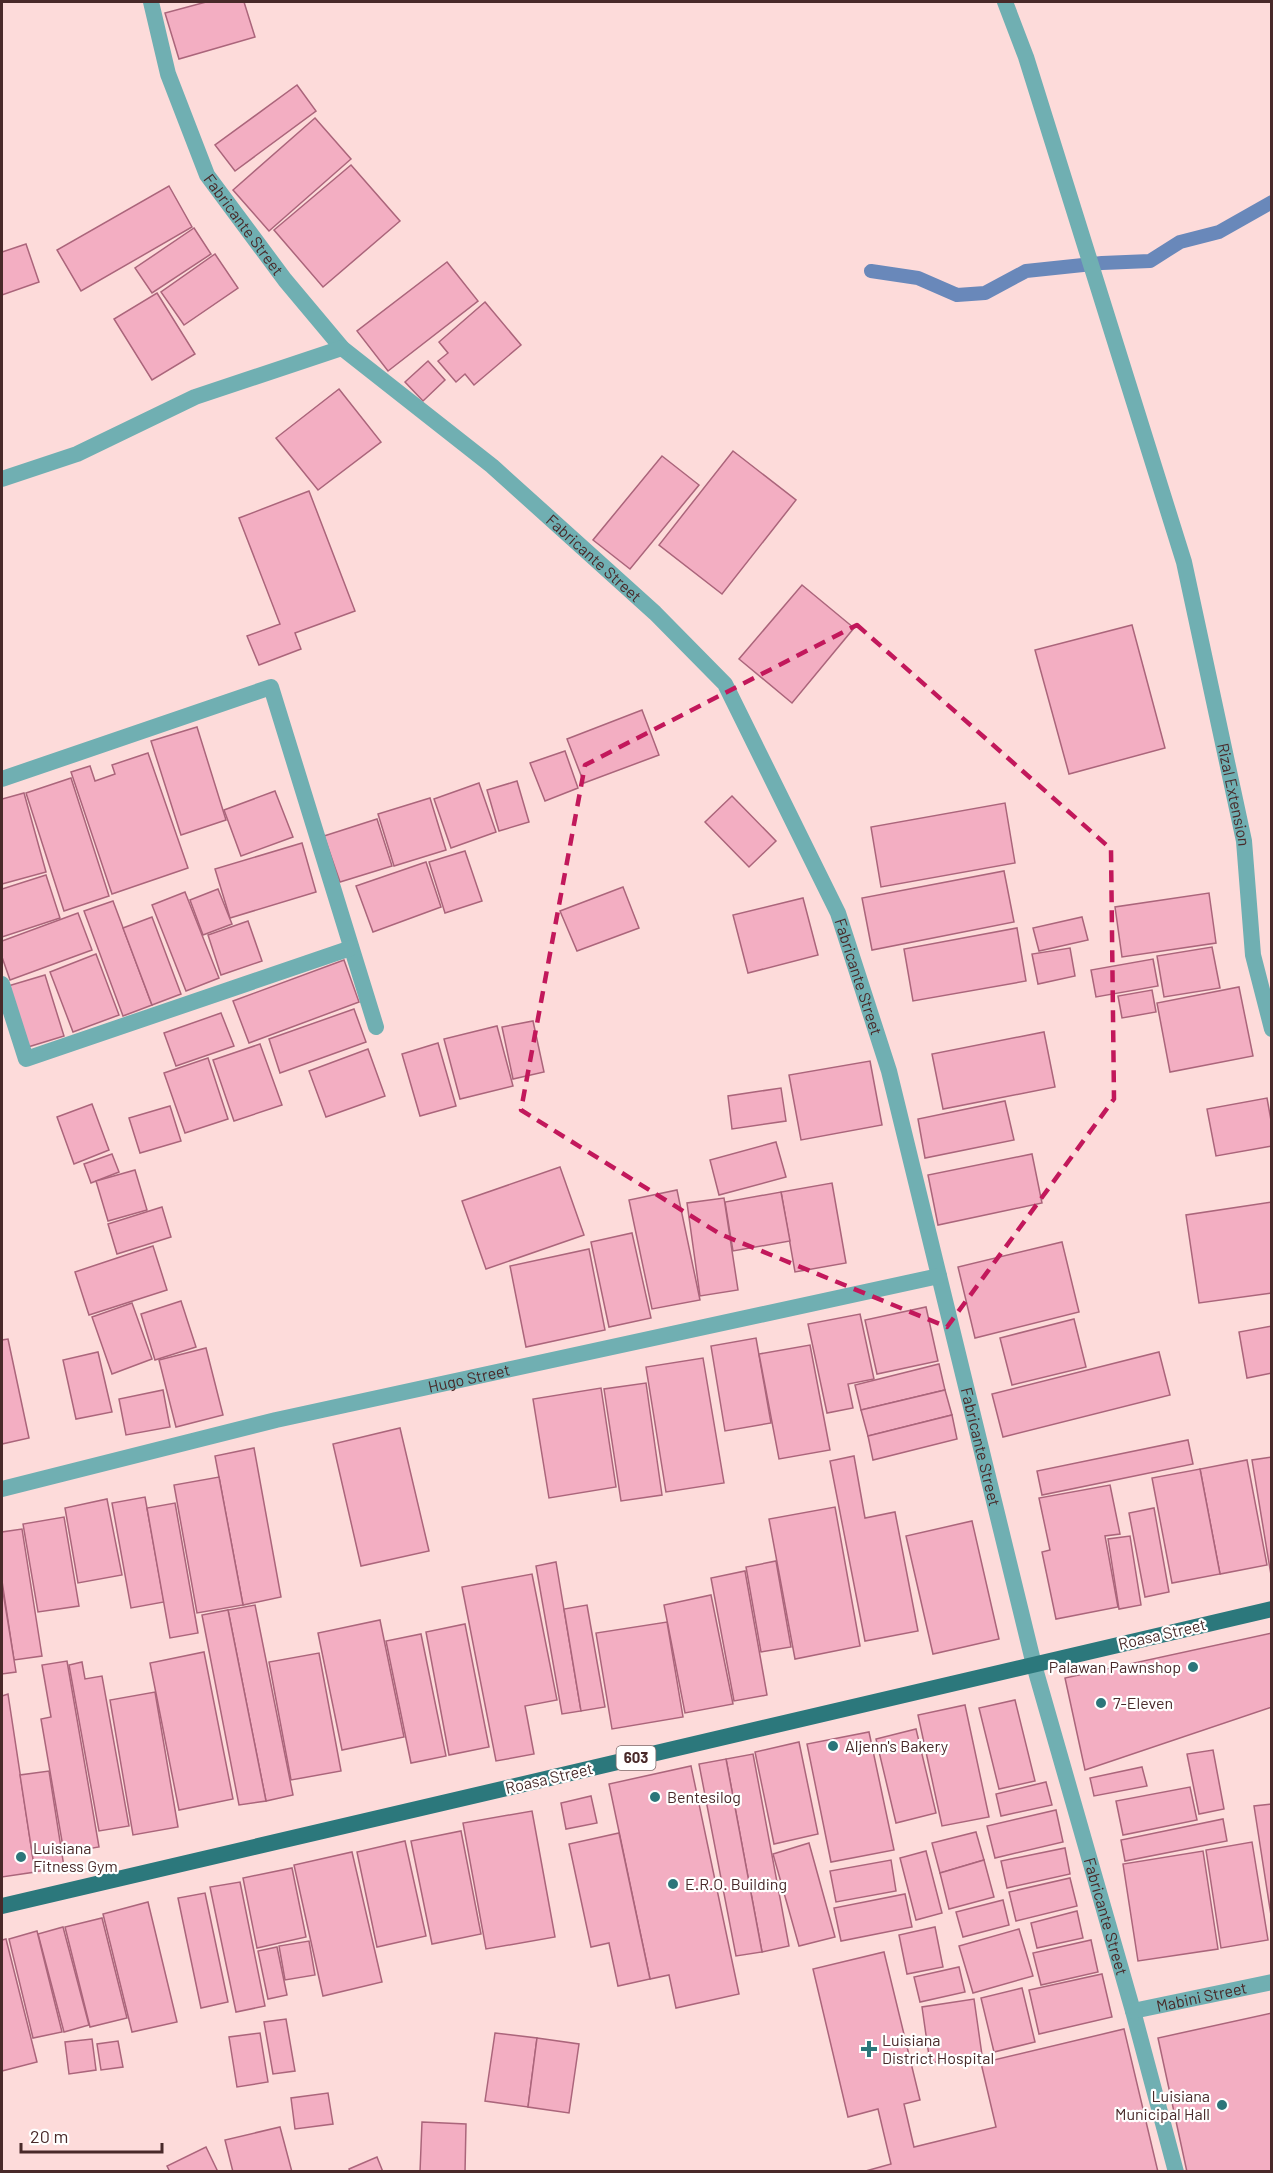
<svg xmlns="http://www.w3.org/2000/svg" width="1273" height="2173" viewBox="0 0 1273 2173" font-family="Barlow,sans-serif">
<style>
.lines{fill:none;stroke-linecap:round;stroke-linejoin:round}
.stream{stroke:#6988ba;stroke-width:14}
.building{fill:#f3aec2;stroke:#ab657b;stroke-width:1.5}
.minor{stroke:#70afb2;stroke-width:16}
.primary{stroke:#2c787c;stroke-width:16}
.marked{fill:none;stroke:#c2185b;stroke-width:4.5;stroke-dasharray:12 8;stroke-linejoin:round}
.poi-dot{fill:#2c767a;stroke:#fff;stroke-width:2}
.labels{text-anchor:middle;stroke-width:4.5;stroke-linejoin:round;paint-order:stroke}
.shield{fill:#fff;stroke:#7f6969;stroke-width:1.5}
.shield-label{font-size:15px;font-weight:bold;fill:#482929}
.street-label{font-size:16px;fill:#482929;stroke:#fff}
.poi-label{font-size:16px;fill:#482929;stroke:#fff;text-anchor:start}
</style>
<rect width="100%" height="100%" fill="#fddbda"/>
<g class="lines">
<path class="stream" d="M871,271L918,278L957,295L985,293L1026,271L1102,263L1150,261L1180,242L1219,232L1272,202"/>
</g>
<g class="building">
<path d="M206,2H244L255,37L179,59L165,13Z"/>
<path d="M297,85L316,111L235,171L215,145Z"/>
<path d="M315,118L351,159L269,231L233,190Z"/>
<path d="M351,165L400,221L323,287L274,230Z"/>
<path d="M169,186L192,227L81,291L57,250Z"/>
<path d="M194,228L211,254L152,293L135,268Z"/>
<path d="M26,244L39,282L2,295V252Z"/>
<path d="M215,254L238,288L184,325L161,292Z"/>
<path d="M447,262L478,301L388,371L357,331Z"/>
<path d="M157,293L195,354L152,380L114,319Z"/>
<path d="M485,302L521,345L474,385L465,374L456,382L438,361L448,353L439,342Z"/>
<path d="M428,361L445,380L423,401L405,382Z"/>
<path d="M339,389L381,442L318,490L276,438Z"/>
<path d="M733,451L796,500L722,594L659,545Z"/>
<path d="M662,456L699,485L630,569L593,540Z"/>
<path d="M309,491L355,611L295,633L301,649L259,665L247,636L280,624L239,518Z"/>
<path d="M802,585L854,628L792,703L739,659Z"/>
<path d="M1132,625L1165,748L1069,774L1035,650Z"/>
<path d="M642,710L659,755L584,783L567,739Z"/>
<path d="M197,727L226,820L181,835L151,741Z"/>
<path d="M565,751L578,788L545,801L530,763Z"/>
<path d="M148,753L188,868L112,894L71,772L90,766L95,781L115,774L112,765Z"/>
<path d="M71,778L109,896L64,911L26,793Z"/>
<path d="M517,781L529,822L499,831L487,790Z"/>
<path d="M479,783L496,832L451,848L434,799Z"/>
<path d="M275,791L293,837L241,856L224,810Z"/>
<path d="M24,793L46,872L2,884V799Z"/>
<path d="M732,796L776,841L749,867L705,822Z"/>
<path d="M430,798L446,850L394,866L378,814Z"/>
<path d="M1005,803L1015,863L881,887L871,827Z"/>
<path d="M377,819L392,866L340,882L324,836Z"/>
<path d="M302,843L316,892L230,918L215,869Z"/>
<path d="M465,851L482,901L445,913L429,862Z"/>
<path d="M426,862L441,907L373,932L356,886Z"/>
<path d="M1004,871L1014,922L872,950L862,898Z"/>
<path d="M46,875L60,918L2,937V889Z"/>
<path d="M623,887L639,928L577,951L560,911Z"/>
<path d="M218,889L232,924L203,935L190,900Z"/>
<path d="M185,892L219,978L186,991L152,905Z"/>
<path d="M1209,893L1216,943L1122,957L1115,907Z"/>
<path d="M803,898L818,955L748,973L733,915Z"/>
<path d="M113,901L152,1005L123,1016L84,911Z"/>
<path d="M78,913L92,950L10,980L2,957V941Z"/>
<path d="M152,917L181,994L152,1005L123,928Z"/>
<path d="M1082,917L1088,940L1039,951L1033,928Z"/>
<path d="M248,921L262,961L221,975L208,935Z"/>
<path d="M1017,928L1026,981L913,1001L904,949Z"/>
<path d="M1212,947L1220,988L1164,997L1157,956Z"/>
<path d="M1070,948L1075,976L1038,984L1032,954Z"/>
<path d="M96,954L119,1015L73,1032L50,972Z"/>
<path d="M1153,959L1158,986L1096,997L1091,970Z"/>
<path d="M344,960L359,1002L249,1043L233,1001Z"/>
<path d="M45,975L64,1036L28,1047L8,986Z"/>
<path d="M1239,987L1253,1056L1170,1072L1157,1003Z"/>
<path d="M1152,990L1156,1012L1122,1018L1118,996Z"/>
<path d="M354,1009L366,1042L280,1073L269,1039Z"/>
<path d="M221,1013L234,1046L176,1066L164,1033Z"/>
<path d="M533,1021L544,1072L513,1079L502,1027Z"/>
<path d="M497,1026L513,1086L460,1099L444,1039Z"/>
<path d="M1044,1032L1055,1087L943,1109L932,1054Z"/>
<path d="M438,1043L456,1106L420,1116L402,1054Z"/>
<path d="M260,1044L282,1105L234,1121L213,1060Z"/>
<path d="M368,1049L385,1096L326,1117L309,1071Z"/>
<path d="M208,1058L228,1119L185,1133L164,1073Z"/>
<path d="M870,1061L882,1125L801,1140L789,1075Z"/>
<path d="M781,1088L786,1121L732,1129L728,1096Z"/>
<path d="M1267,1098L1272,1126V1146L1216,1156L1207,1109Z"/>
<path d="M1005,1101L1014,1140L925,1158L918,1119Z"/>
<path d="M92,1104L109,1150L74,1164L57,1117Z"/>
<path d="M170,1106L181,1141L140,1153L129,1118Z"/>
<path d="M776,1142L786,1177L719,1195L710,1160Z"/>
<path d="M112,1154L119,1172L91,1183L84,1164Z"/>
<path d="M1032,1154L1042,1203L938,1225L928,1175Z"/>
<path d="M560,1167L584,1235L486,1269L462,1201Z"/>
<path d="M135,1170L147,1210L108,1221L96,1181Z"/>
<path d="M832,1183L846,1263L795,1272L781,1192Z"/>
<path d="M677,1190L700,1300L652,1309L629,1200Z"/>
<path d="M781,1192L790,1241L733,1251L725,1202Z"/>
<path d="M724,1198L738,1290L700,1296L687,1203Z"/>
<path d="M1272,1202V1293L1199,1303L1186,1215Z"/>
<path d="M162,1207L171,1237L117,1254L108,1224Z"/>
<path d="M632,1233L651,1318L609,1327L591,1242Z"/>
<path d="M1062,1242L1079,1312L975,1338L958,1267Z"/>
<path d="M153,1246L167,1290L89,1315L75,1272Z"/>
<path d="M589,1249L605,1330L526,1347L510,1266Z"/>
<path d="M181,1301L196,1347L155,1360L141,1314Z"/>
<path d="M132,1303L152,1359L112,1374L92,1317Z"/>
<path d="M926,1307L938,1361L877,1374L865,1320Z"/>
<path d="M860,1314L874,1379L848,1384L853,1408L827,1413L808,1324Z"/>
<path d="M1074,1319L1086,1367L1012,1385L1000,1338Z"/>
<path d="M1272,1326V1373L1247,1378L1239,1332Z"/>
<path d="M756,1338L771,1423L725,1431L711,1346Z"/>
<path d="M8,1339L29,1438L2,1444V1340Z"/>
<path d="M810,1345L830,1450L779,1459L759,1354Z"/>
<path d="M206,1348L223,1415L176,1427L159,1360Z"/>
<path d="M98,1352L112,1412L76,1419L63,1360Z"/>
<path d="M1159,1352L1170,1395L1003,1437L992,1394Z"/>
<path d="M703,1358L724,1483L666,1492L646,1367Z"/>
<path d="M939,1364L945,1390L861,1410L855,1385Z"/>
<path d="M646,1383L662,1495L621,1501L604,1389Z"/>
<path d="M601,1388L616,1487L549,1498L533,1399Z"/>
<path d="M163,1390L170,1427L126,1435L119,1399Z"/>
<path d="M945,1390L952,1415L868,1436L861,1410Z"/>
<path d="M952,1415L957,1439L873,1460L868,1436Z"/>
<path d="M400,1428L429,1551L361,1566L333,1444Z"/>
<path d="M1188,1440L1193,1464L1042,1495L1037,1471Z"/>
<path d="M254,1448L281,1597L243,1605L215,1456Z"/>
<path d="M854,1456L865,1518L895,1512L918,1631L865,1641L830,1461Z"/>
<path d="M1272,1457V1575H1271L1252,1460Z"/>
<path d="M1247,1460L1267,1565L1220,1574L1200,1469Z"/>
<path d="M1200,1469L1220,1574L1172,1583L1152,1478Z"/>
<path d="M219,1477L243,1605L197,1613L174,1485Z"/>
<path d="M1110,1485L1120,1534L1105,1536L1118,1607L1056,1619L1042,1552L1050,1550L1039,1498Z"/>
<path d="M145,1497L164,1602L131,1608L112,1503Z"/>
<path d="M107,1499L122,1575L78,1583L65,1508Z"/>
<path d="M175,1503L198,1633L170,1638L147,1508Z"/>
<path d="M835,1507L860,1646L795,1659L769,1519Z"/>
<path d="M1154,1508L1169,1592L1145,1597L1129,1513Z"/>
<path d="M64,1517L79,1606L38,1612L23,1524Z"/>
<path d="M972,1521L999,1639L933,1654L906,1536Z"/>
<path d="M22,1529L42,1656L14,1660L2,1581V1532Z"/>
<path d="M1130,1536L1141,1605L1119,1609L1108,1539Z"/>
<path d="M776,1561L791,1647L761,1652L746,1567Z"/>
<path d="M556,1562L581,1711L562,1714L536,1566Z"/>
<path d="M745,1571L767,1695L734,1701L711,1578Z"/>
<path d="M532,1574L557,1700L525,1706L534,1754L496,1761L462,1587Z"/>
<path d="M2,1586L16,1672L2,1674Z"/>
<path d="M711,1595L733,1704L685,1713L664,1605Z"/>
<path d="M255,1605L293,1795L266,1801L228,1610Z"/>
<path d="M587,1605L605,1707L581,1711L564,1609Z"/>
<path d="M228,1610L266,1801L239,1805L202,1615Z"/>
<path d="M380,1620L404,1737L342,1750L318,1633Z"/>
<path d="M667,1622L683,1717L612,1729L596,1633Z"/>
<path d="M465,1624L489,1747L449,1755L426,1632Z"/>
<path d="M1272,1633V1707L1085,1770L1065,1678Z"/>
<path d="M421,1634L446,1756L411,1763L386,1641Z"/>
<path d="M204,1652L233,1799L179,1810L150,1663Z"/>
<path d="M319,1653L341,1771L291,1780L269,1662Z"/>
<path d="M67,1661L99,1847L64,1853L41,1719L51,1717L42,1665Z"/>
<path d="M82,1662L85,1679L102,1676L129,1826L99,1831L69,1665Z"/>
<path d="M155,1692L178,1827L133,1835L110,1700Z"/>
<path d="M8,1694L35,1872L2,1877V1696Z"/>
<path d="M1015,1700L1035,1781L999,1789L979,1708Z"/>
<path d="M965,1705L989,1817L942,1826L918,1715Z"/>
<path d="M916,1729L936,1813L896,1823L876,1739Z"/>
<path d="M869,1732L894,1850L831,1862L807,1744Z"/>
<path d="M799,1742L818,1834L774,1844L755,1752Z"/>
<path d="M1213,1750L1224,1809L1199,1814L1187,1754Z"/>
<path d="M753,1754L789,1946L762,1952L726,1759Z"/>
<path d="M726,1759L762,1952L736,1956L699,1764Z"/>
<path d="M691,1766L739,1994L676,2008L669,1975L650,1979L609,1784Z"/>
<path d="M1142,1767L1147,1786L1094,1796L1090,1778Z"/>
<path d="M49,1771L64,1867L35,1872L20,1775Z"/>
<path d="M1046,1782L1052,1805L1001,1816L996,1794Z"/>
<path d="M1190,1787L1197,1820L1123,1835L1116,1801Z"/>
<path d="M591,1796L597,1823L566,1829L561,1803Z"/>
<path d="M1272,1804V1922L1254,1806Z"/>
<path d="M1056,1810L1063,1842L995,1858L987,1826Z"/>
<path d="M532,1811L555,1937L486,1949L463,1823Z"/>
<path d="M1223,1819L1227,1841L1125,1861L1121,1840Z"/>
<path d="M461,1831L481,1934L432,1944L411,1841Z"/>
<path d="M976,1832L984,1860L940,1873L932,1843Z"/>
<path d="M619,1833L650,1979L618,1986L609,1943L591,1947L569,1844Z"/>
<path d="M405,1841L426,1936L377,1947L357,1852Z"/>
<path d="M1252,1842L1268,1940L1221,1948L1206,1850Z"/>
<path d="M809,1843L835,1937L799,1946L773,1854Z"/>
<path d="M1065,1848L1070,1874L1007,1888L1001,1861Z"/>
<path d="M926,1851L942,1913L916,1920L900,1858Z"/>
<path d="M1203,1851L1218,1949L1138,1961L1123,1864Z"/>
<path d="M352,1852L382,1982L323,1996L294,1865Z"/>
<path d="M891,1860L896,1891L836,1902L830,1871Z"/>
<path d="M984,1860L994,1897L949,1909L940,1873Z"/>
<path d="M292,1868L306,1937L257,1948L243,1878Z"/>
<path d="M1070,1878L1077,1906L1016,1921L1009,1892Z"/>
<path d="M240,1882L265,2006L236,2012L210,1887Z"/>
<path d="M205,1893L228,2002L201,2008L178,1898Z"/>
<path d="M905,1894L912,1927L841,1941L834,1908Z"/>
<path d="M1003,1900L1009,1925L963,1937L956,1912Z"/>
<path d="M148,1902L177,2022L132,2032L103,1914Z"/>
<path d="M1077,1911L1083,1938L1037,1948L1031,1923Z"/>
<path d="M102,1918L127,2018L90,2027L65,1927Z"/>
<path d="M63,1927L89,2025L64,2032L38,1934Z"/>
<path d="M935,1927L943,1967L907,1974L899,1935Z"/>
<path d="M1019,1929L1033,1976L973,1993L959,1946Z"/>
<path d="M37,1931L62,2032L33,2038L9,1939Z"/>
<path d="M6,1939L37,2062L2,2071V1940Z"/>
<path d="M1091,1940L1098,1972L1041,1985L1033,1953Z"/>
<path d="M309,1941L315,1975L285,1980L279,1946Z"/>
<path d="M277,1947L287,1995L268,1999L258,1951Z"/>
<path d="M884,1952L920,2100L904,2104L914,2147L996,2127L981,2063L1124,2029L1158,2172H862L891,2164L878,2109L848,2117L813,1969Z"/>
<path d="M959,1967L965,1992L920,2002L914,1977Z"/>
<path d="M1102,1974L1112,2017L1039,2034L1029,1990Z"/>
<path d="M1022,1988L1035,2042L994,2052L981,1998Z"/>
<path d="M974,1999L982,2055L930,2063L922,2007Z"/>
<path d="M1272,2013V2172H1187L1158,2038Z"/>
<path d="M286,2019L295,2071L273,2074L264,2022Z"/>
<path d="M260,2033L268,2082L237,2087L229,2037Z"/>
<path d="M495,2033L537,2038L528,2107L485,2101Z"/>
<path d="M537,2038L579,2044L569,2113L528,2107Z"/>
<path d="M92,2039L96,2070L69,2074L65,2042Z"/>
<path d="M118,2041L123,2067L101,2070L97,2044Z"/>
<path d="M328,2093L333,2124L295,2129L291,2098Z"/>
<path d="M422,2122L466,2124L465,2172H420Z"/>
<path d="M280,2127L292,2172H233L225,2140Z"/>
<path d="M206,2147L218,2172H170L167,2166Z"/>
<path d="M377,2157L383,2172H350L349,2169Z"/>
</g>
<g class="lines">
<g class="minor">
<path id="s1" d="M151,2L168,74L207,175L285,280L342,348L492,466L655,613L725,684L838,913L889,1071L1034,1665L1133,2011L1176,2172"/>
<path id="s2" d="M1005,2L1026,57L1184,562L1244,841L1253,955L1272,1029"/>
<path d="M2,479L77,454L195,397L342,348"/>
<path d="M2,779L271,687L376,1027"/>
<path d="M2,984L26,1059L351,948"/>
<path id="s3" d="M2,1489L276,1420L939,1276"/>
<path id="s4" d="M1133,2011L1272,1982"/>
</g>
<path class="primary" d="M2,1906L1272,1609"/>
</g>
<path class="marked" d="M857,625L1111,849L1114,1099L947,1327L720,1234L521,1110L585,765Z"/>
<g class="poi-dot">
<circle cx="1193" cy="1667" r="6"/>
<circle cx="1101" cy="1703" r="6"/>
<circle cx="833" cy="1746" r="6"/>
<circle cx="655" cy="1797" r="6"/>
<circle cx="21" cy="1857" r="6"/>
<circle cx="673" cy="1884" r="6"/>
<path d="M866 2040h6v6h6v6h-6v6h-6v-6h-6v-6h6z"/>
<circle cx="1222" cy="2105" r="6"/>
</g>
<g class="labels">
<rect class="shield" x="616.5" y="1746" width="39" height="24" rx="4.5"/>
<g class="shield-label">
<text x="636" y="1763">603</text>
</g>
<g class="street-label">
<text dy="6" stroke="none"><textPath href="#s1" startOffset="244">Fabricante Street</textPath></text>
<text dy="6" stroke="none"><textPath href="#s1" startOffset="730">Fabricante Street</textPath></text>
<text dy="6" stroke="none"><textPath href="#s2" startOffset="826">Rizal Extension</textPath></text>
<text dy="6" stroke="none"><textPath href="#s1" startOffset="1234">Fabricante Street</textPath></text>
<text dy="6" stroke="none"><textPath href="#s3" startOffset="480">Hugo Street</textPath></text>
<text dy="6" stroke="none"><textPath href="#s1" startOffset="1720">Fabricante Street</textPath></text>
<text transform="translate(1162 1634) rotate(-13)" y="6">Roasa Street</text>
<text transform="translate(549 1778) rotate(-13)" y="6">Roasa Street</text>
<text dy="6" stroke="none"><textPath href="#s1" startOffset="2206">Fabricante Street</textPath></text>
<text dy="6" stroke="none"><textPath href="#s4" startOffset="70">Mabini Street</textPath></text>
</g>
<g class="poi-label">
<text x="1181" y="1673" text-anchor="end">Palawan Pawnshop</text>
<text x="1113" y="1709">7-Eleven</text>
<text x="845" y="1752">Aljenn's Bakery</text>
<text x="667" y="1803">Bentesilog</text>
<text x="33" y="1854">Luisiana<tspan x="33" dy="18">Fitness Gym</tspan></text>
<text x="685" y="1890">E.R.O. Building</text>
<text x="882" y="2046">Luisiana<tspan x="882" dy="18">District Hospital</tspan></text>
<text x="1210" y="2102" text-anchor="end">Luisiana<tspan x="1210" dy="18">Municipal Hall</tspan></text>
</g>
</g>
<rect width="1273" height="2173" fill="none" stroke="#482929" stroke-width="6"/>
<path d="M21 2143v9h141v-9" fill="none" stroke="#482929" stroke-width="3"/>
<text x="30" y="2143" font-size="18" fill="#482929" stroke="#ffffff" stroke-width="4.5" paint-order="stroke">20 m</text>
</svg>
